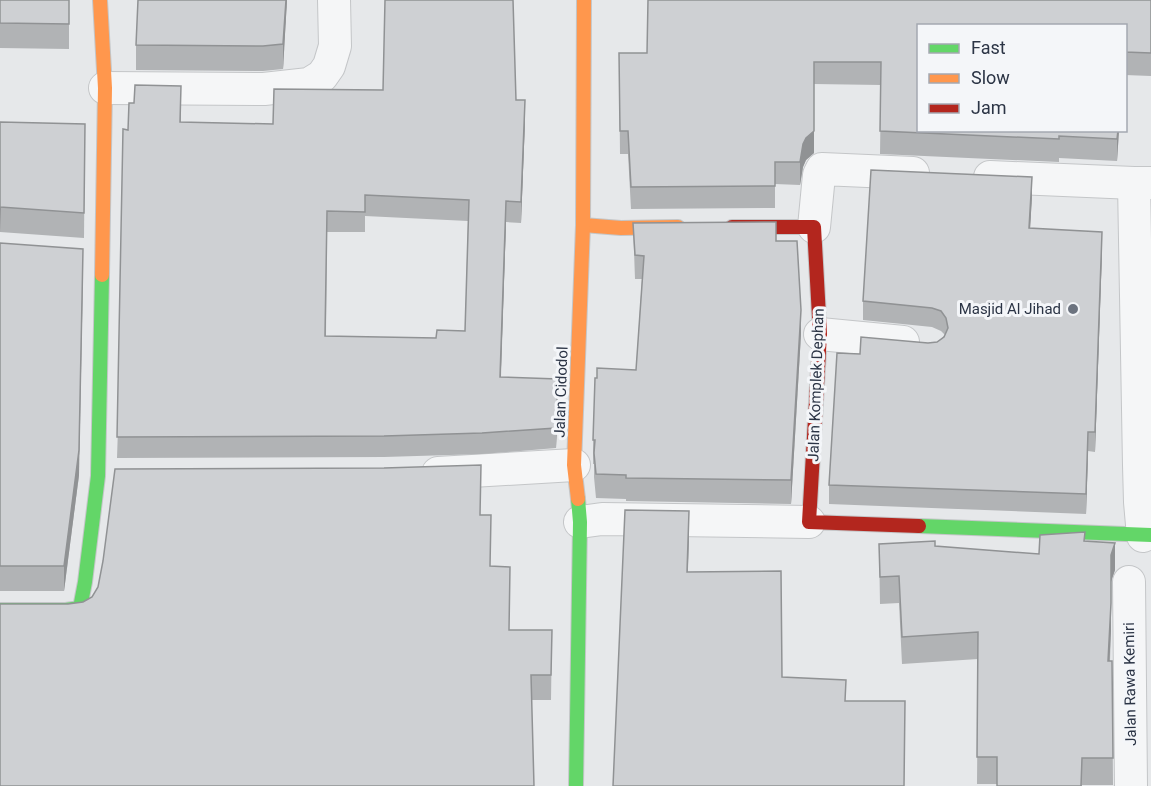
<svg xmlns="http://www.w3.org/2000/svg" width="1151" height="786" viewBox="0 0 1151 786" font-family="Roboto,sans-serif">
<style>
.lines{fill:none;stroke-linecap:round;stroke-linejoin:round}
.street-casing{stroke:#c4c6c8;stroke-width:34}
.fast-casing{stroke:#c4c6c8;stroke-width:16}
.slow-casing{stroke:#c4c6c8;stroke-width:16}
.jam-casing{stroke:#c4c6c8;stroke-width:16}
.street{stroke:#f5f6f7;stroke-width:32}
.fast{stroke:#63d668;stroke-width:14}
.slow{stroke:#ff974d;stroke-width:14}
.jam{stroke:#b3261e;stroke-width:14}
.wall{fill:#b1b3b5;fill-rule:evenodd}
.shaded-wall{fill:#909294}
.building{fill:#ced0d3;stroke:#909294;stroke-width:1.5;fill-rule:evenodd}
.poi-dot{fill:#6c737f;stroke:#f4f6f9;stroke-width:2}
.labels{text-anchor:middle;stroke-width:6;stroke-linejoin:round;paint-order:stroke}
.poi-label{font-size:15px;fill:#2b3445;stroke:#f4f6f9;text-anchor:end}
.street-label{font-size:15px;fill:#2b3445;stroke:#f4f6f9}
</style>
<rect width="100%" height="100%" fill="#e6e8ea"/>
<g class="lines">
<defs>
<g id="street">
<path d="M105,88L264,89L309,84L322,76L329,66L335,46L334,0"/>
<path d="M990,177L1134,183H1151"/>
<path d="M1134,183L1139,465L1140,502L1143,536"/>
<path d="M814,227L819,175L822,169L913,173"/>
<path d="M820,334L903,342"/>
<path d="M438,473L574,465"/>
<path d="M580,522L602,519L809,522"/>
<path d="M1129,582L1131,786"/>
</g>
<g id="fast">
<path d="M919,526L1151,535"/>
<path d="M0,610H66L80,608L85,582L98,476L102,275"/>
<path d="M576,786L580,522L578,499"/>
</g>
<g id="slow">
<path d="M100,0L105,88L102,275"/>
<path d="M583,225L621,228L678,227"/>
<path d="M578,499L574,465L583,225L584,0"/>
</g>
<path id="jam" d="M732,227H814L820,334L809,522L919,526"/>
</defs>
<use href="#street" class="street-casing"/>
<use href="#fast" class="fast-casing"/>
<use href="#slow" class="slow-casing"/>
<use href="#jam" class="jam-casing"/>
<use href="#street" class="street"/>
<use href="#fast" class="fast"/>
<use href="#slow" class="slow"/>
<use href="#jam" class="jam"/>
</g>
<g class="wall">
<path d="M0,0H69V49L0,48Z"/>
<path d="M287,0L283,69L263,71L136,70V45Z"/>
<path d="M1151,0V76L1125,75V26H918L1119,130L1117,161L1059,158V162L880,154L881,85L814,84V153L806,160L803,167L800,185L775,184V208L631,209L628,154H620L619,53H647Z"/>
<path d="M383,90L516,100L525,121L521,223L506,222L501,377L558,400L556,448L482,454L384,457L117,458L128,130L181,106V122L273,124ZM365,216L468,221L465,331L436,338L326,336L327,232H365Z"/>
<path d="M0,122L85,124L84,238L0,232Z"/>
<path d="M1032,196L1030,228L1102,251L1095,452L1088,451L1086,514L829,504V485L860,354L937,342L945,335L941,331L932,327L863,320V301Z"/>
<path d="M633,223L776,241L801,334L791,504L626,501V499L596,498L594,477V464H593V440L636,370L642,279H635Z"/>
<path d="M0,243L79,475L64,591H0Z"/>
<path d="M481,515L490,566L509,630H552L551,700H531L68,604L83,602Z"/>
<path d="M1085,541L1115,570L1111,581V630L1110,661H1112L1113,785H1082V786H997V784H977L978,659L902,664L899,603L880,604L879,544L935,546L1039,554Z"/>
</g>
<g class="shaded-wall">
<path d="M286,0H287L283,69V44Z"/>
<path d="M814,62V153L806,160L803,167L800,185V162L803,144L806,138Z"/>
<path d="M525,100V121L521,223V202Z"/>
<path d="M1118,130H1119L1117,161V139Z"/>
<path d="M1032,177V196L1029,248V228Z"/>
<path d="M506,201V222L500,397V377Z"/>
<path d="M0,207H1L0,232Z"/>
<path d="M1102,232V251L1095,452V432Z"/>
<path d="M83,274L79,475L64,591V566Z"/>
<path d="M801,310V334L791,504V480Z"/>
<path d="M558,379V400L556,448V428Z"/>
<path d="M1088,432V451L1086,514V494Z"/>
<path d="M689,511V538L687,599V572Z"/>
<path d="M1115,543V570L1111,582V555Z"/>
<path d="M1111,603V630L1108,688V661Z"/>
</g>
<g class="building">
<path d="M0,0H69V24L0,23Z"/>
<path d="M138,0H286L283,44L263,46L136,45Z"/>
<path d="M385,0H513L516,100H525L521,202L506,201L500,377L558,379L556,428L482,433L384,436L117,437L123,129L128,130L129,103H134L135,85L181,86L180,122L273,124L274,89L383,90ZM365,195L469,200L465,331L437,330L436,338L325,336L327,211L365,212Z"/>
<path d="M648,0H1151V53L1125,52V26H918V130H1118L1117,139L1059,136V139L880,131L881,62H814V131L806,138L803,144L800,162H775V186L631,187L628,131H620L619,53H647Z"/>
<path d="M0,122L85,124L84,213L0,207Z"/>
<path d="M871,170L1032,177L1029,228L1102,232L1095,432H1088L1086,494L829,485L837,353L860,354L861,337L928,343L937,342L944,337L948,328L946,318L941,311L932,308L863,301Z"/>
<path d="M776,222V241H797L801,310L791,480L626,478V475L596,474L594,453L595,440H593L595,378H597V368L636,370L644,256L635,255L633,223Z"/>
<path d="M0,243L83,249L79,450L64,566H0Z"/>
<path d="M481,465L480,515H491L490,566L510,567L509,630H552L551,675H531L534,786H0V604H68L83,602L92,597L98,587L103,561L115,469L384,468Z"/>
<path d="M625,510L689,511L687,572L781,571L782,677L846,680L845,701H905L904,786H613Z"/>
<path d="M1085,532L1084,541L1115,543L1111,555V603L1108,661H1112L1113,758H1082L1081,786H997V757H977L978,632L902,637L899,576L880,577L879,544L935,541V546L1039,554L1040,535Z"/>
</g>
<circle class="poi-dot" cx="1073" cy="309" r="6"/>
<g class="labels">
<g class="poi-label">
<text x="1061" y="314">Masjid Al Jihad</text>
</g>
<g class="street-label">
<text transform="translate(816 385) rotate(-88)" y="5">Jalan Komplek Dephan</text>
<text transform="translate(561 392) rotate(-88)" y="5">Jalan Cidodol</text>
<text transform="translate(1130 684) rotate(-91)" y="5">Jalan Rawa Kemiri</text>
</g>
</g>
<rect x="917" y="24" width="210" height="108" fill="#f4f6f9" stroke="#a4a8b1" stroke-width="1.5"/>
<rect x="929" y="44" width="30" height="9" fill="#63d668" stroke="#a4a8b1" stroke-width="1.5"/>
<text x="971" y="54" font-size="18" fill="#2b3445">Fast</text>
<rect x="929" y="74" width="30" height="9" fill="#ff974d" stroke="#a4a8b1" stroke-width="1.5"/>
<text x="971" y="84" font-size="18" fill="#2b3445">Slow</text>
<rect x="929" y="104" width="30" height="9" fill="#b3261e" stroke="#a4a8b1" stroke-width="1.5"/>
<text x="971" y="114" font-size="18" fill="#2b3445">Jam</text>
</svg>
